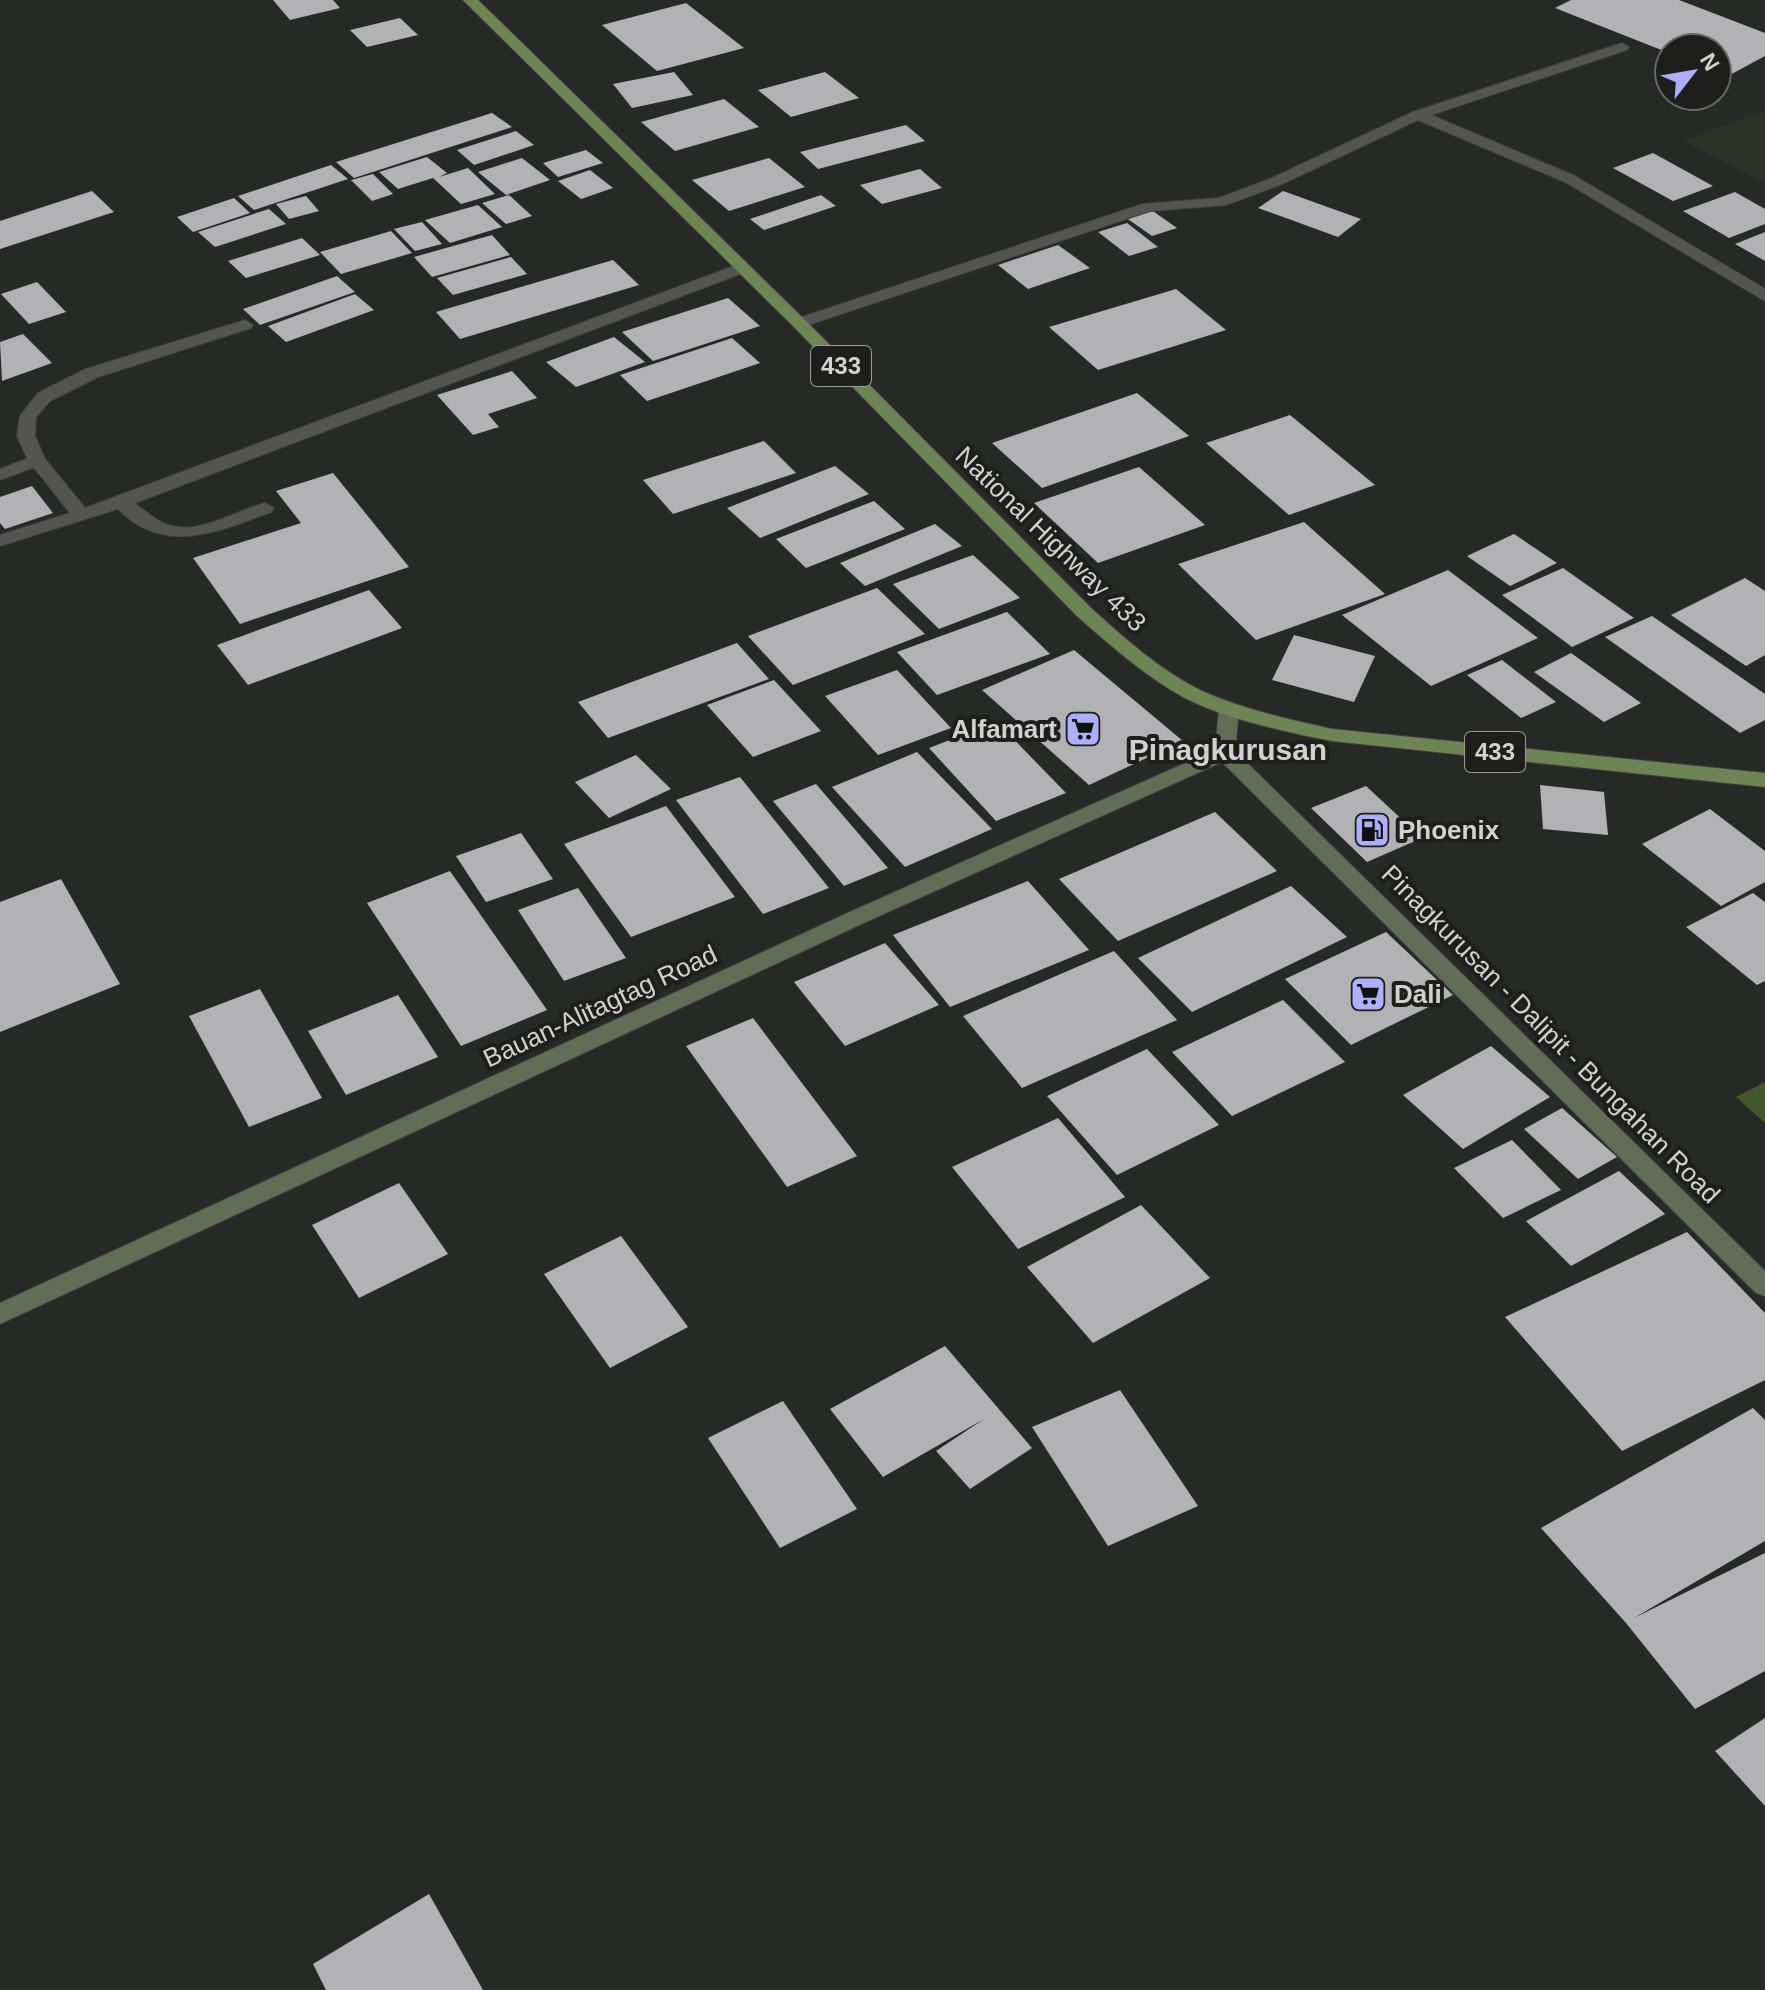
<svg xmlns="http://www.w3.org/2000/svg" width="1765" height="1990" viewBox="0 0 1765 1990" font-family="Arial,sans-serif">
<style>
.built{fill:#2e322a}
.green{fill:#42582c}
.building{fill:#b2b2b5}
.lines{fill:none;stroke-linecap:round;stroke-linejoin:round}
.service-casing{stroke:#424341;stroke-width:2}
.minor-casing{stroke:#424341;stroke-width:2}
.secondary-casing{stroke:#424341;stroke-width:2}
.primary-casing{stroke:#424341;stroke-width:2}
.service{fill:#545552;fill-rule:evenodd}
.minor{fill:#545552;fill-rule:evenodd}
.secondary{fill:#616d54;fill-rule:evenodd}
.primary{fill:#6d8555;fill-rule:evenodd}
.labels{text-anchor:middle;stroke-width:8;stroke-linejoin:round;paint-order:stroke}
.shield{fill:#1e1f1d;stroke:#9b9c9a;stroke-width:2}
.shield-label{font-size:24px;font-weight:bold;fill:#d1d2d0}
.street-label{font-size:26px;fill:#d1d2d0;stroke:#1e1f1d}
.poi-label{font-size:26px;font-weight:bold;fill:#d1d2d0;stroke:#1e1f1d;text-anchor:start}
.quarter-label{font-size:30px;font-weight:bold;fill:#d1d2d0;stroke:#1e1f1d}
</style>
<rect width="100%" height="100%" fill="#272926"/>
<path class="built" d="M1765,110V183L1683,141Z"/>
<path class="green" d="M1765,1082V1123L1736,1097Z"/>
<g class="building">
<path d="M273,0H333L340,8L290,20Z"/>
<path d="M1571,0H1679L1765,33V56L1728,76L1717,72V48H1669V53L1555,8Z"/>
<path d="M686,3L744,48L657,71L602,25Z"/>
<path d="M400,18L418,35L367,47L350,30Z"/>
<path d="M674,72L693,95L632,108L613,84Z"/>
<path d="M825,72L859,98L791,117L758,90Z"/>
<path d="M724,99L759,127L675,151L641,122Z"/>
<path d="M492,113L512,127L354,178L336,162Z"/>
<path d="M906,125L925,141L818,169L800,152Z"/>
<path d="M516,131L534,145L474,165L457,150Z"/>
<path d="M586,150L603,163L558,177L543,163Z"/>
<path d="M1653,153L1713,186L1673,201L1613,168Z"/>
<path d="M427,157L447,173L439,177L468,168L495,194L461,204L433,178L398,189L379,172Z"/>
<path d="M522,158L550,180L506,195L478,172Z"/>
<path d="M769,158L805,187L729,211L692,180Z"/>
<path d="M331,165L348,179L254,210L238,196Z"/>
<path d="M920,169L942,188L882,204L860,185Z"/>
<path d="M590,170L613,188L581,199L558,181Z"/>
<path d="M373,174L393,194L372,201L351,180Z"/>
<path d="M92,191L114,212L0,249V221Z"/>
<path d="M1283,191L1361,219L1338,237L1258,208Z"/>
<path d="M1735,192L1765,209V224L1729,238L1683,211Z"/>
<path d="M509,195L532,216L506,224L482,203Z"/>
<path d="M821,195L836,206L764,230L750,219Z"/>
<path d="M306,196L319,211L289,219L276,204Z"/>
<path d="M234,198L250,213L193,232L177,217Z"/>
<path d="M478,205L502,227L450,243L425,220Z"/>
<path d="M269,209L286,224L215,247L198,232Z"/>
<path d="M1150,209L1177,228L1152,236L1125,217Z"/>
<path d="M422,222L442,244L415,251L394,229Z"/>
<path d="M1127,223L1158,247L1129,256L1098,232Z"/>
<path d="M391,231L412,253L341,274L320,252Z"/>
<path d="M1765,232V261L1735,244Z"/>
<path d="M492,235L510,255L432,277L414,257Z"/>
<path d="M302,238L320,255L246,278L228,261Z"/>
<path d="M1058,245L1090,268L1028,289L998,265Z"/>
<path d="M511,257L527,274L453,295L437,278Z"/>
<path d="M613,260L639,285L460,339L436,312Z"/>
<path d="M337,276L355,292L260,325L243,309Z"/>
<path d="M37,282L66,312L29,324L1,294Z"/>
<path d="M1176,289L1226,330L1098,370L1049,327Z"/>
<path d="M355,294L374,310L286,342L268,326Z"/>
<path d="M728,298L760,326L653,361L622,332Z"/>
<path d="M23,334L52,363L2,381L0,342Z"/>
<path d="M614,337L645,362L576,387L546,362Z"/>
<path d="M732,338L760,363L647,401L620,375Z"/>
<path d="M512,371L537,398L488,414L499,427L473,435L437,395Z"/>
<path d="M1137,393L1189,436L1042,488L992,443Z"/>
<path d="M1290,415L1375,485L1289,515L1206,443Z"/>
<path d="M764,441L796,473L673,514L643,480Z"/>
<path d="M835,466L869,494L760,538L727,508Z"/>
<path d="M1139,467L1205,525L1098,563L1034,503Z"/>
<path d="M333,473L409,567L240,624L193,558L301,523L276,491Z"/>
<path d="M32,486L53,513L5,529L0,523V497Z"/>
<path d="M874,501L905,529L806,568L776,539Z"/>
<path d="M1304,522L1385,594L1256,640L1178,564Z"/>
<path d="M935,524L962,546L865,586L840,563Z"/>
<path d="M1514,534L1557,563L1510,586L1467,556Z"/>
<path d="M973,555L1020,598L939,629L893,584Z"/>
<path d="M1563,568L1634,618L1572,647L1502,595Z"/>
<path d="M1448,570L1538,638L1431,686L1342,615Z"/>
<path d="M1745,578L1765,591V655L1746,666L1671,615Z"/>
<path d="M877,588L925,634L793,685L748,636Z"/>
<path d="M369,590L402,628L248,685L217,645Z"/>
<path d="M1007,612L1050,654L937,695L897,652Z"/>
<path d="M1652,616L1765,694V720L1740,733L1605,637Z"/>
<path d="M1294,635L1375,656L1354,702L1272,680Z"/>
<path d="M737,643L769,679L608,738L578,702Z"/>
<path d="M1074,650L1183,741L1089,785L982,690Z"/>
<path d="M1571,653L1641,703L1604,722L1534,672Z"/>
<path d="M1502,660L1556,702L1521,718L1467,675Z"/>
<path d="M897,670L951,728L878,755L825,696Z"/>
<path d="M774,680L821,731L753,757L707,705Z"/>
<path d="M997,722L1066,793L996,821L929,748Z"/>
<path d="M917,752L992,829L905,867L832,787Z"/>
<path d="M636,755L671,789L609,818L575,782Z"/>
<path d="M740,777L829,888L763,914L676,800Z"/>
<path d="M816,784L888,868L844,886L773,801Z"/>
<path d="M1540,785L1604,792L1608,835L1543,829Z"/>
<path d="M1366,786L1422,838L1367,862L1311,808Z"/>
<path d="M666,806L735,897L631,937L564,844Z"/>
<path d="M1710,809L1765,851V882L1721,906L1642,844Z"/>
<path d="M1215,812L1277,871L1118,941L1059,879Z"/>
<path d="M521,833L553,879L486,902L456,856Z"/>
<path d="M450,871L547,1010L461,1046L367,903Z"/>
<path d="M61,879L120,984L0,1032V902Z"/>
<path d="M1028,881L1089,950L950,1007L893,935Z"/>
<path d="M1291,886L1347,937L1192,1012L1138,958Z"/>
<path d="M578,888L626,958L564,981L518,910Z"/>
<path d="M1753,893L1765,902V981L1757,985L1686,927Z"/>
<path d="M1386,932L1453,995L1351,1045L1285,979Z"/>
<path d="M885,943L939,1005L845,1046L794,982Z"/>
<path d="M1114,951L1177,1020L1022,1088L963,1016Z"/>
<path d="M260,989L322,1098L249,1127L189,1016Z"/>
<path d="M398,995L438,1057L346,1095L308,1031Z"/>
<path d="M1283,1000L1345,1062L1232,1116L1172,1052Z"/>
<path d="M753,1018L857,1156L787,1187L686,1046Z"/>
<path d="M1491,1046L1550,1097L1463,1149L1403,1095Z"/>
<path d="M1147,1049L1219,1125L1117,1175L1047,1096Z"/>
<path d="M1562,1108L1617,1157L1578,1179L1524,1129Z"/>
<path d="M1058,1118L1125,1197L1018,1249L952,1167Z"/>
<path d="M1512,1140L1561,1190L1503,1218L1454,1168Z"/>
<path d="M1619,1171L1665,1214L1571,1266L1526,1221Z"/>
<path d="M399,1183L448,1254L359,1298L312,1225Z"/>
<path d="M1141,1205L1210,1278L1093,1343L1027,1267Z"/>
<path d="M1687,1232L1765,1313V1380L1622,1451L1505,1317Z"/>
<path d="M621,1236L688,1327L610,1368L544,1274Z"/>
<path d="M945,1346L1032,1448L970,1489L936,1451L984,1419L883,1477L830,1409Z"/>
<path d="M1120,1390L1198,1506L1108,1546L1032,1427Z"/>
<path d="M783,1401L857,1509L780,1548L708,1438Z"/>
<path d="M1753,1408L1765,1420V1541L1634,1618L1765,1553V1671L1695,1709L1626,1623L1541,1528Z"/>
<path d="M1765,1718V1806L1715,1751Z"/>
<path d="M429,1894L483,1990H326L313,1964Z"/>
</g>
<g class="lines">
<defs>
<g id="service">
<path d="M37,455L43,456L46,460L43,464L0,480V469Z"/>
<path d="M121,497C136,501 148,516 163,523C197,538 233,511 265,503L274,508L271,512C216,533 158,558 112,502Z"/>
</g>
<g id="minor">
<path d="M1622,43L1629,47L1627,50L1431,115L1575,176L1765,289V301L1565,182L1418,120L1282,184L1226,205L1150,211L799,328L791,323L793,320L1143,204L1219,198L1272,178L1413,112Z"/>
<path d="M742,263L750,268L748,271L127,506L0,546V535L70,513L28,460L17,436L20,416L38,393L86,369L239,322L245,320L253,325L251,328L98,377L50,401L36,417L35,436L45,459L85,508Z"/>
</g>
<path id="secondary" d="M1229,703L1239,709L1235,751L1765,1271V1296L1756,1293L1222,762L868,921L0,1324V1303L852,911L1215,750L1219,709Z"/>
<path id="primary" d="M463,0H478L805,320L1091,608C1124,638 1160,670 1200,690C1241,709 1288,719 1332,729L1765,773V787L1332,741C1286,732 1226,719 1185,698C1145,676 1111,646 1077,616L793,326Z"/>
</defs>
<use href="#service" class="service-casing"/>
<use href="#minor" class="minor-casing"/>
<use href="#secondary" class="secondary-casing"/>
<use href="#primary" class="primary-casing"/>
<use href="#service" class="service"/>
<use href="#minor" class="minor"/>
<use href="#secondary" class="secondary"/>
<use href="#primary" class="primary"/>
</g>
<defs>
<symbol id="supermarket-square" viewBox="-11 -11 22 22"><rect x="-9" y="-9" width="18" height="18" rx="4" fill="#adaffb" stroke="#1e1f1d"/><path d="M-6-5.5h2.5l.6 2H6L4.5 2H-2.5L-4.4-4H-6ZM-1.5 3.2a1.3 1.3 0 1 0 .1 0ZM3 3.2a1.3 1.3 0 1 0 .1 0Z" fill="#111"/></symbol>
<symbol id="fuel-square" viewBox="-11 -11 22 22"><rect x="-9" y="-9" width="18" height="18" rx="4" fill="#adaffb" stroke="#1e1f1d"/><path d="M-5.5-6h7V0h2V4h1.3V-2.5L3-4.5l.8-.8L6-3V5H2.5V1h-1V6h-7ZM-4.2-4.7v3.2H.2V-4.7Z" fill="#111"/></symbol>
</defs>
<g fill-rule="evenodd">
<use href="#supermarket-square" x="1063" y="709" width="40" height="40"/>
<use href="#fuel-square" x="1352" y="810" width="40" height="40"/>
<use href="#supermarket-square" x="1348" y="974" width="40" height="40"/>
</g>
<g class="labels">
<g class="shield">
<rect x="811" y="346" width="60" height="40" rx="6"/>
<rect x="1465" y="732" width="60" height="40" rx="6"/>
</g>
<g class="shield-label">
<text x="841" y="374">433</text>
<text x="1495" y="760">433</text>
</g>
<g class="street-label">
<text transform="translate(1051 539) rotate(44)" y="9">National Highway 433</text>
<text transform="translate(600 1006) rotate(-25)" y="9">Bauan-Alitagtag Road</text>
<text transform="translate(1551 1034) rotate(45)" y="9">Pinagkurusan - Dalipit - Bungahan Road</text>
</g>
<g class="poi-label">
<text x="1057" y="738" text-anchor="end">Alfamart</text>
<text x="1398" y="839">Phoenix</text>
<text x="1394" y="1003">Dali</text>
</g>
<g class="quarter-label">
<text x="1228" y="760">Pinagkurusan</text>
</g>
</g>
<g transform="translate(1693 72) rotate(59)"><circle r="38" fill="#1e1f1d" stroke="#666765" stroke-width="2"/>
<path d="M0-6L14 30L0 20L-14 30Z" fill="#adaffb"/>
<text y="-12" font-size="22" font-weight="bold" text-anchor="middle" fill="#d1d2d0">N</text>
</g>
</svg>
